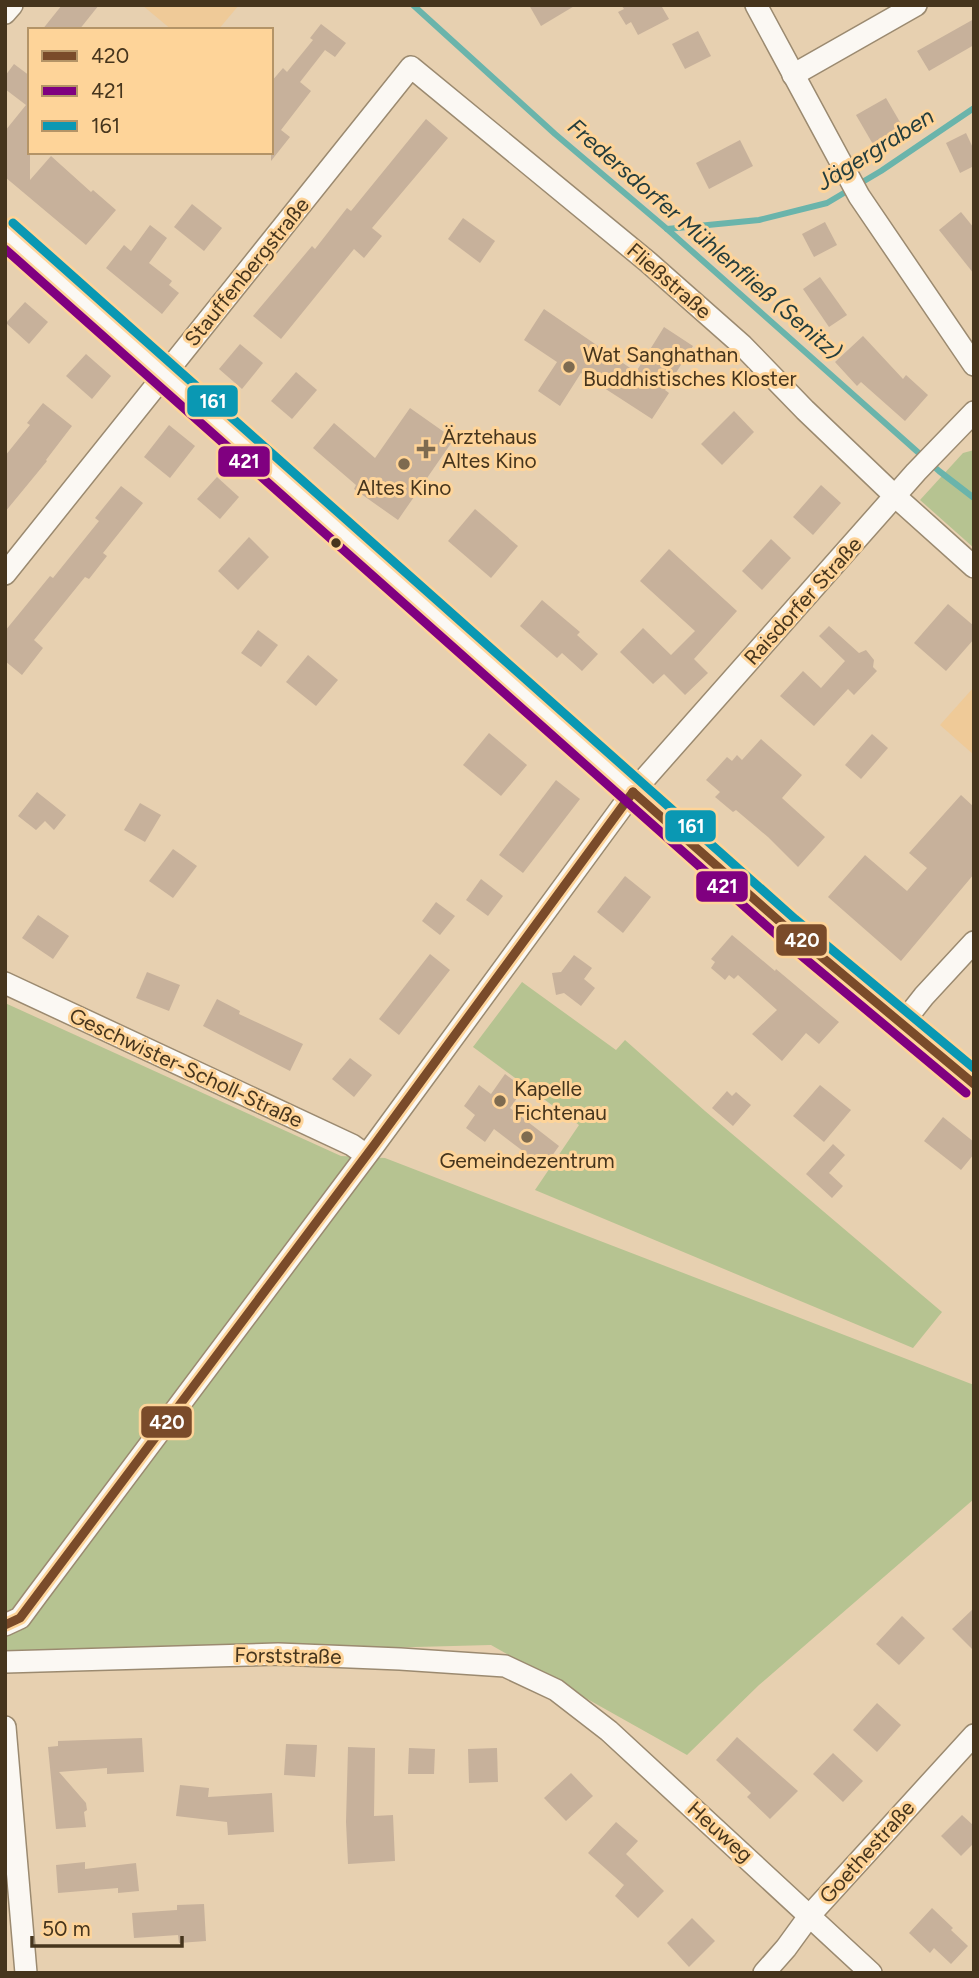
<svg xmlns="http://www.w3.org/2000/svg" width="979" height="1978" viewBox="0 0 979 1978" font-family="Figtree,sans-serif">
<style>
.built{fill:#efca98}
.green{fill:#b6c391}
.lines{fill:none;stroke-linecap:round;stroke-linejoin:round}
.stream{stroke:#6ab4ab;stroke-width:6}
.building{fill:#c7b19b}
.minor-casing{stroke:#9b8a70;stroke-width:24}
.minor{stroke:#fbf8f3;stroke-width:21}
.bus-1-casing{stroke:#fed499;stroke-width:14}
.bus-2-casing{stroke:#fed499;stroke-width:14}
.bus-3-casing{stroke:#fed499;stroke-width:14}
.bus-1{stroke:#7a4b2a;stroke-width:9}
.bus-2{stroke:#800080;stroke-width:9}
.bus-3{stroke:#0a98b3;stroke-width:9}
.poi-dot{fill:#7e6b50;stroke:#fed499;stroke-width:2.5}
.bus-dot{fill:#46351d;stroke:#fed499;stroke-width:2.5}
.labels{text-anchor:middle;stroke-width:6;stroke-linejoin:round;paint-order:stroke}
.street-label{font-size:21px;fill:#46351d;stroke:#fed499}
.poi-label{font-size:21px;fill:#46351d;stroke:#fed499;text-anchor:start}
.water-label{font-size:23px;font-style:italic;fill:#243d3d;stroke:#fed499}
.line-badge{stroke:#fed499;stroke-width:2.5}
.badge-label{font-size:19px;text-anchor:middle;font-weight:bold;fill:#fff}
</style>
<rect width="100%" height="100%" fill="#e7d0b0"/>
<g class="built">
<path d="M142,5H239L218,30H172Z"/>
<path d="M974,687V755L940,725Z"/>
</g>
<g class="green">
<path d="M974,450V548L920,500L963,453Z"/>
<path d="M522,982L616,1050L625,1040L705,1111L942,1312L913,1348L535,1190L579,1125L473,1047Z"/>
<path d="M5,1003L341,1156L385,1158L974,1385V1499L759,1685L687,1755L491,1645L5,1658Z"/>
</g>
<g class="lines">
<g class="stream">
<path d="M413,5L555,134L667,229L939,471L974,498"/>
<path d="M667,229L759,220L827,203L881,171L974,108"/>
</g>
</g>
<g class="building">
<path d="M62,5H99L79,30H42Z"/>
<path d="M529,5H576L541,26Z"/>
<path d="M621,5H664L662,7L669,19L638,35L631,22L626,25L618,12L624,9Z"/>
<path d="M974,19V45L929,71L917,51Z"/>
<path d="M321,24L346,43L335,57L325,50L300,82L311,91L281,130L290,137L271,161V82L283,68L287,72L313,40L310,38Z"/>
<path d="M698,31L711,56L685,69L672,44Z"/>
<path d="M14,64L30,76V180L51,156L91,192L93,190L116,210L86,245L5,177V131L26,105L5,89V76Z"/>
<path d="M886,98L904,129L874,146L856,115Z"/>
<path d="M426,119L448,138L372,228L382,236L364,258L354,249L281,339L253,316L312,246L315,249L347,208L351,211Z"/>
<path d="M966,133L974,150V166L960,173L946,143Z"/>
<path d="M740,140L753,166L709,189L696,163Z"/>
<path d="M192,204L222,228L204,251L174,227Z"/>
<path d="M961,212L974,228V274L939,230Z"/>
<path d="M463,218L495,241L480,263L448,239Z"/>
<path d="M825,222L837,245L814,257L802,234Z"/>
<path d="M150,225L167,238L149,263L172,281L169,285L179,293L162,314L106,268L124,245L131,251Z"/>
<path d="M820,277L847,315L829,327L803,289Z"/>
<path d="M25,302L48,322L29,344L6,323Z"/>
<path d="M544,309L636,372L664,327L693,346L665,390L669,393L652,419L581,373L560,406L538,391L557,362L524,340Z"/>
<path d="M863,336L903,379L906,375L928,395L905,421L861,382L857,386L835,362Z"/>
<path d="M240,344L263,363L242,389L219,369Z"/>
<path d="M86,354L111,376L92,399L66,376Z"/>
<path d="M296,372L317,390L292,419L271,401Z"/>
<path d="M43,403L72,426L46,460L47,461L5,512V456L30,425L27,423Z"/>
<path d="M410,408L454,439L398,520L354,489L356,485L313,448L334,423L375,458Z"/>
<path d="M734,411L754,432L722,465L701,444Z"/>
<path d="M169,425L195,446L170,478L144,457Z"/>
<path d="M217,477L239,497L220,519L197,499Z"/>
<path d="M821,485L841,503L813,535L793,517Z"/>
<path d="M121,486L143,503L103,553L107,556L89,579L85,577L34,640L43,648L22,675L5,661V631L50,576L53,578L99,521L95,518Z"/>
<path d="M475,509L518,546L491,578L448,541Z"/>
<path d="M249,537L269,557L238,590L218,571Z"/>
<path d="M771,539L791,558L762,590L742,571Z"/>
<path d="M669,549L737,611L694,659L708,673L685,695L664,674L653,684L620,652L643,628L671,655L695,631L640,581Z"/>
<path d="M542,600L580,632L577,635L598,654L582,671L562,653L557,658L520,626Z"/>
<path d="M948,604L974,626V639L946,671L914,643Z"/>
<path d="M829,626L859,653L866,650L874,660L873,667L877,671L854,695L848,689L814,726L780,696L803,671L821,688L845,661L819,636Z"/>
<path d="M258,630L278,645L261,667L241,653Z"/>
<path d="M308,655L338,680L316,706L286,682Z"/>
<path d="M489,733L527,765L501,796L463,765Z"/>
<path d="M872,734L888,748L861,779L845,765Z"/>
<path d="M761,739L802,775L782,798L825,837L798,867L768,837L736,810L733,812L715,797L720,792L706,780L727,757L732,761L737,755L742,760Z"/>
<path d="M556,780L580,799L523,873L499,855Z"/>
<path d="M37,792L66,815L54,830L45,821L36,830L18,816Z"/>
<path d="M961,795L974,807V874L901,961L828,897L865,855L907,891L927,868L909,853Z"/>
<path d="M140,803L161,815L145,842L124,830Z"/>
<path d="M173,849L197,866L173,898L149,881Z"/>
<path d="M625,876L651,897L623,933L597,912Z"/>
<path d="M481,879L503,896L488,916L466,900Z"/>
<path d="M436,902L455,916L440,935L422,921Z"/>
<path d="M38,915L69,936L53,959L22,938Z"/>
<path d="M732,935L775,971L776,969L839,1022L819,1044L806,1033L782,1061L752,1034L777,1010L738,975L734,979L729,975L725,980L711,968L715,962L711,959Z"/>
<path d="M430,954L450,970L399,1035L379,1019Z"/>
<path d="M574,955L592,968L584,979L595,988L581,1006L564,993L556,995L552,973L561,972Z"/>
<path d="M147,972L180,985L169,1011L136,998Z"/>
<path d="M217,999L240,1011L239,1014L303,1044L290,1071L203,1026Z"/>
<path d="M350,1058L372,1075L354,1097L332,1079Z"/>
<path d="M505,1074L524,1088L510,1108L559,1146L544,1167L494,1129L485,1142L466,1128L475,1115L464,1106L479,1085L491,1094Z"/>
<path d="M820,1085L851,1110L824,1142L793,1116Z"/>
<path d="M727,1091L732,1096L736,1092L751,1105L733,1126L712,1108Z"/>
<path d="M943,1117L974,1142V1154L961,1170L924,1141Z"/>
<path d="M833,1144L845,1155L829,1173L843,1186L832,1198L806,1174Z"/>
<path d="M974,1608V1651L952,1629Z"/>
<path d="M902,1616L925,1638L899,1665L876,1644Z"/>
<path d="M877,1703L901,1725L877,1752L853,1730Z"/>
<path d="M737,1737L798,1791L770,1819L747,1797L751,1793L716,1760Z"/>
<path d="M142,1738L144,1772L107,1774V1768L59,1772L86,1803L87,1810L84,1812L86,1827L56,1829L48,1747L58,1746V1741Z"/>
<path d="M286,1744L317,1745L315,1777L284,1775Z"/>
<path d="M348,1747L375,1748L374,1816L393,1815L395,1861L348,1864L346,1822Z"/>
<path d="M409,1748L435,1749L434,1774H408Z"/>
<path d="M497,1748L498,1782L469,1783L468,1749Z"/>
<path d="M833,1753L863,1781L843,1802L813,1774Z"/>
<path d="M571,1773L593,1796L566,1821L544,1798Z"/>
<path d="M180,1785L209,1788L208,1797L272,1793L274,1832L228,1835L227,1822L176,1816Z"/>
<path d="M962,1815L974,1826V1843L961,1856L941,1836Z"/>
<path d="M616,1822L638,1841L626,1854L664,1891L638,1918L615,1896L624,1885L588,1853Z"/>
<path d="M85,1862V1869L136,1863L139,1891L118,1893V1888L58,1893L56,1865Z"/>
<path d="M204,1904L206,1941L179,1943L178,1935L134,1938L132,1913L177,1910V1905Z"/>
<path d="M932,1908L953,1928L951,1930L968,1946L951,1964L934,1948L930,1953L909,1933Z"/>
<path d="M692,1918L715,1941L689,1967L667,1943Z"/>
</g>
<g class="lines">
<defs>
<g id="minor">
<path d="M756,5L859,196L974,365"/>
<path d="M5,13L12,5"/>
<path d="M793,75L916,5"/>
<path d="M5,232L787,928L974,1084"/>
<path d="M5,574L411,67L648,262L742,345L805,410L896,497L974,567"/>
<path d="M5,983L352,1145L366,1155"/>
<path d="M902,1024L924,996L974,942"/>
<path d="M5,1625L20,1618L37,1595L375,1144L633,792L916,472L974,412"/>
<path d="M5,1662L278,1654L400,1659L505,1666L556,1690L609,1731L871,1973"/>
<path d="M5,1727L26,1973"/>
<path d="M764,1973L786,1948L810,1915L974,1735"/>
</g>
</defs>
<use href="#minor" class="minor-casing"/>
<use href="#minor" class="minor"/>
<defs>
<g id="bus-1">
<path d="M633,792L787,928L974,1084"/>
<path d="M5,1625L20,1618L375,1144L633,792"/>
</g>
<path id="bus-2" d="M5,249L779,937L966,1093"/>
<path id="bus-3" d="M13,223L795,919L974,1068"/>
</defs>
<use href="#bus-1" class="bus-1-casing"/>
<use href="#bus-2" class="bus-2-casing"/>
<use href="#bus-3" class="bus-3-casing"/>
<use href="#bus-1" class="bus-1"/>
<use href="#bus-2" class="bus-2"/>
<use href="#bus-3" class="bus-3"/>
</g>
<g class="poi-dot">
<circle cx="569" cy="367" r="7"/>
<path d="M422.5 438.5h7v7h7v7h-7v7h-7v-7h-7v-7h7z"/>
<circle cx="404" cy="464" r="7"/>
<circle cx="500" cy="1101" r="7"/>
<circle cx="527" cy="1137" r="7"/>
</g>
<circle class="bus-dot" cx="336" cy="543" r="6"/>
<g class="labels">
<g class="street-label">
<text transform="translate(247 272) rotate(-51)" y="7">Stauffenbergstraße</text>
<text transform="translate(669 281) rotate(41)" y="7">Fließstraße</text>
<text transform="translate(803 601) rotate(-48)" y="7">Raisdorfer Straße</text>
<text transform="translate(186 1068) rotate(25)" y="7">Geschwister-Scholl-Straße</text>
<text transform="translate(288 1656) rotate(1)" y="7">Forststraße</text>
<text transform="translate(720 1832) rotate(42)" y="7">Heuweg</text>
<text transform="translate(867 1852) rotate(-48)" y="7">Goethestraße</text>
</g>
<g class="poi-label">
<text x="583" y="362">Wat Sanghathan<tspan x="583" dy="24">Buddhistisches Kloster</tspan></text>
<text x="442" y="444">Ärztehaus<tspan x="442" dy="24">Altes Kino</tspan></text>
<text x="404" y="495" text-anchor="middle">Altes Kino</text>
<text x="514" y="1096">Kapelle<tspan x="514" dy="24">Fichtenau</tspan></text>
<text x="527" y="1168" text-anchor="middle">Gemeindezentrum</text>
</g>
<g class="water-label">
<text transform="translate(875 149) rotate(-32)" y="8">Jägergraben</text>
<text transform="translate(705 239) rotate(41)" y="8">Fredersdorfer Mühlenfließ (Senitz)</text>
</g>
</g>
<g class="line-badge">
<rect x="186" y="384" width="53" height="34" rx="7" fill="#0a98b3"/>
<rect x="217" y="445" width="54" height="33" rx="7" fill="#800080"/>
<rect x="664" y="809" width="53" height="34" rx="7" fill="#0a98b3"/>
<rect x="695" y="870" width="54" height="33" rx="7" fill="#800080"/>
<rect x="775" y="923" width="53" height="34" rx="7" fill="#7a4b2a"/>
<rect x="140" y="1405" width="53" height="34" rx="7" fill="#7a4b2a"/>
</g>
<g class="badge-label">
<text x="213" y="408">161</text>
<text x="244" y="468">421</text>
<text x="691" y="833">161</text>
<text x="722" y="893">421</text>
<text x="802" y="947">420</text>
<text x="167" y="1429">420</text>
</g>
<rect width="979" height="1978" fill="none" stroke="#46351d" stroke-width="14"/>
<rect x="28" y="28" width="245" height="126" fill="#fed499" stroke="#b49467" stroke-width="2"/>
<rect x="42" y="51" width="35" height="10" fill="#7a4b2a" stroke="#b49467" stroke-width="2"/>
<text x="91" y="63" font-size="21" fill="#46351d">420</text>
<rect x="42" y="86" width="35" height="10" fill="#800080" stroke="#b49467" stroke-width="2"/>
<text x="91" y="98" font-size="21" fill="#46351d">421</text>
<rect x="42" y="121" width="35" height="10" fill="#0a98b3" stroke="#b49467" stroke-width="2"/>
<text x="91" y="133" font-size="21" fill="#46351d">161</text>
<path d="M32 1936v10h150v-10" fill="none" stroke="#46351d" stroke-width="3.5"/>
<text x="42" y="1936" font-size="21" fill="#46351d" stroke="#fed499" stroke-width="5" paint-order="stroke">50 m</text>
</svg>
